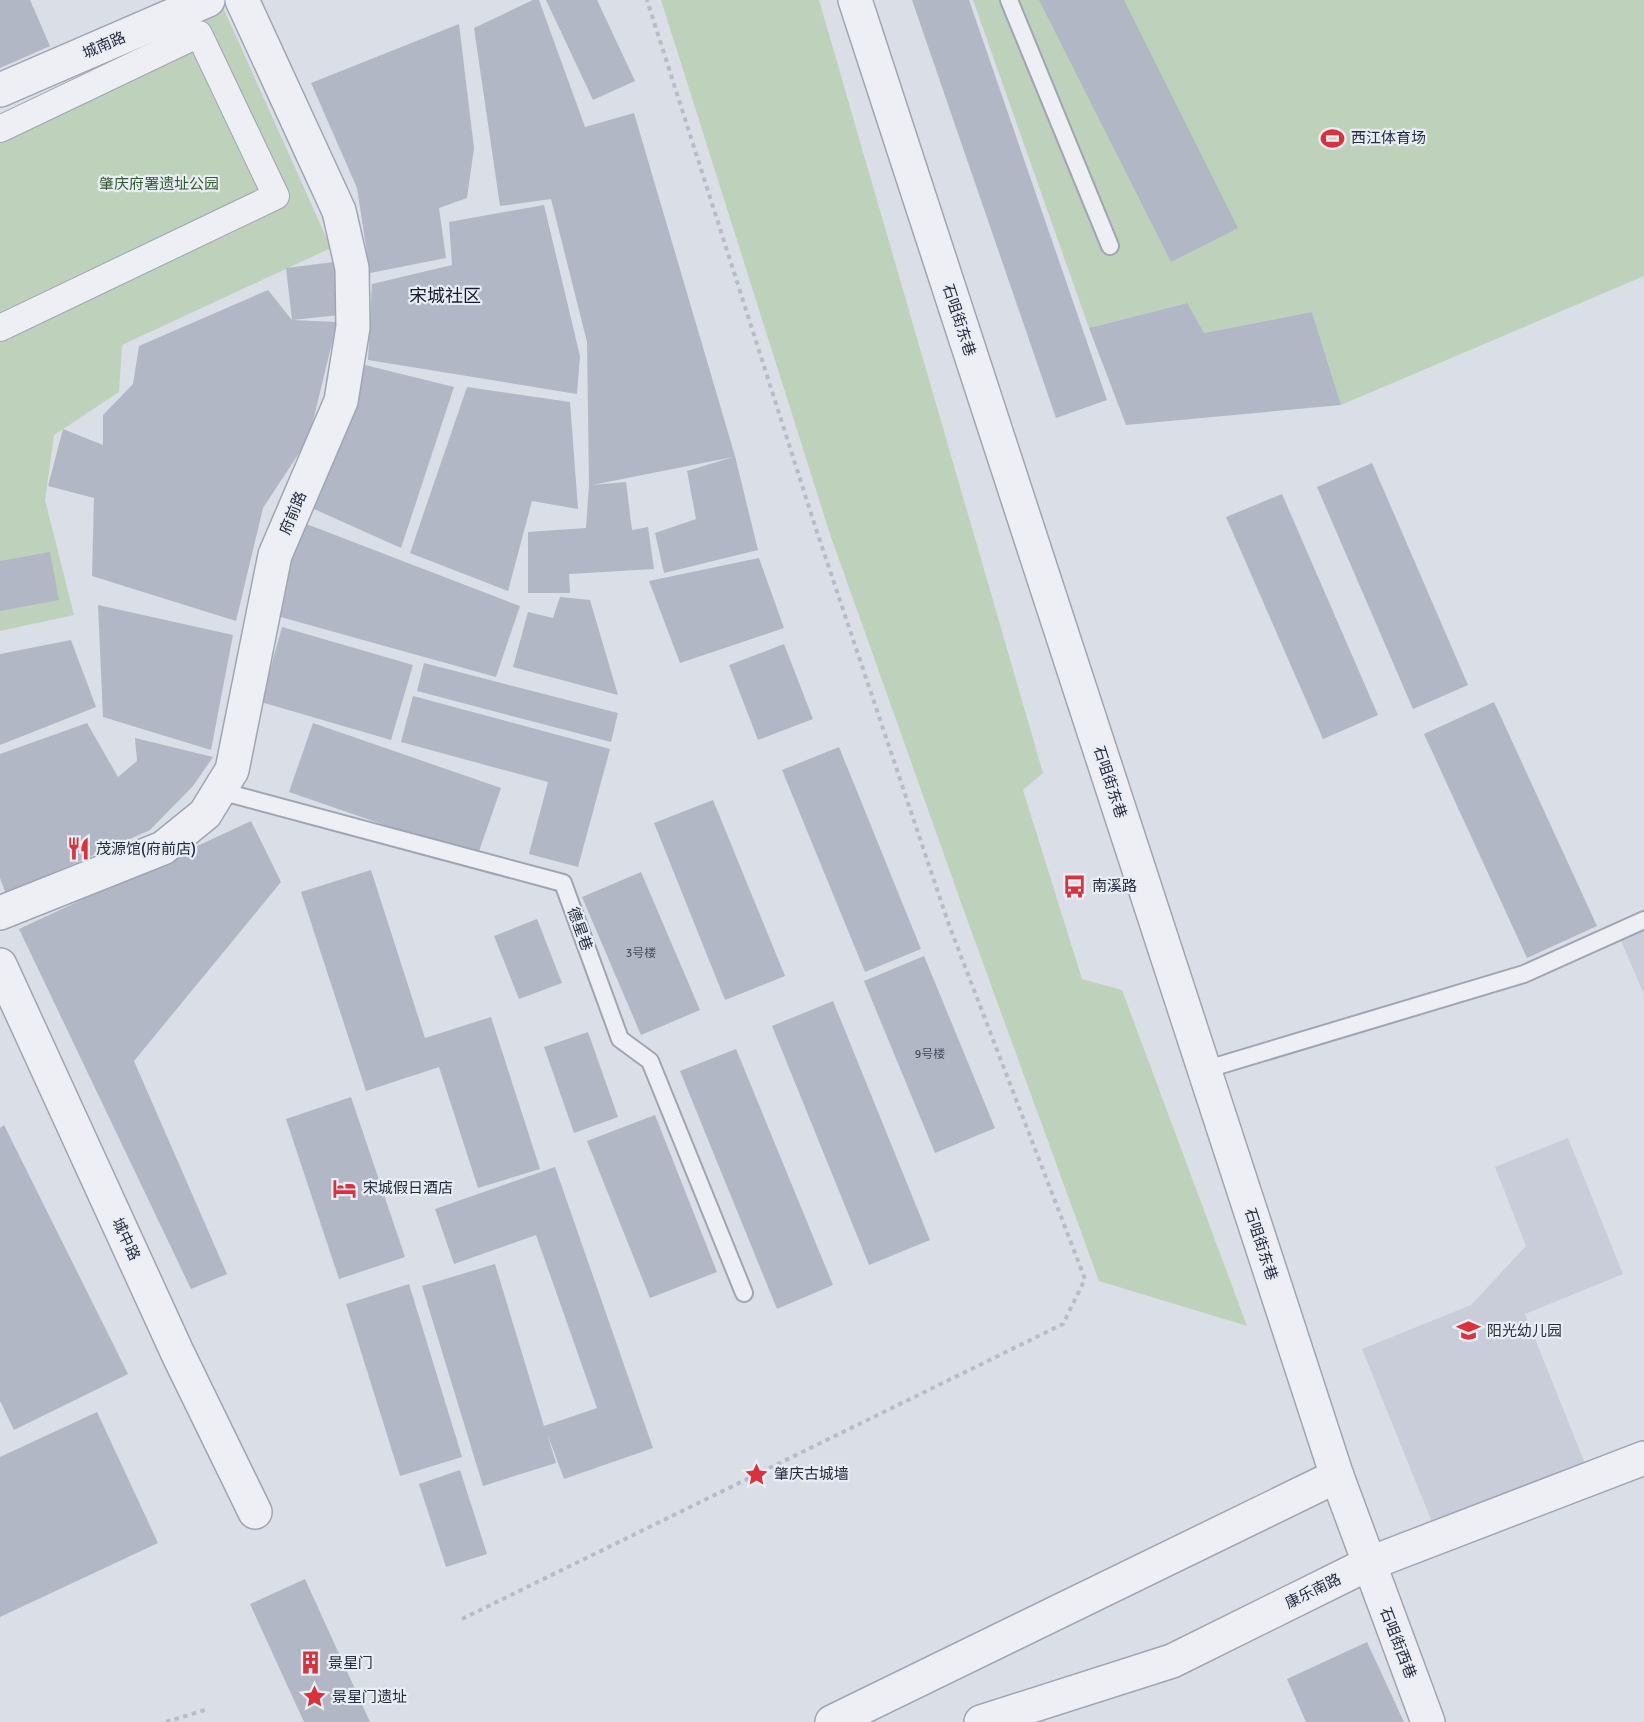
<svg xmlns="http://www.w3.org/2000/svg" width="1644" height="1722" viewBox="0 0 1644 1722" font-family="Signika,'Noto Sans SC',sans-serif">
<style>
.built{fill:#c8cdd9}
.green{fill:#bed1bb}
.building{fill:#b1b7c4}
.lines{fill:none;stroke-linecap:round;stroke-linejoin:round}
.service-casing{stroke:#9fa5b1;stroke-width:20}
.pedestrian-casing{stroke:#9fa5b1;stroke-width:28}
.minor-casing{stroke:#9fa5b1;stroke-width:36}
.tertiary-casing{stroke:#9fa5b1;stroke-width:36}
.path{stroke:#b8bcc5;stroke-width:4;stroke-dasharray:4.5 4.5;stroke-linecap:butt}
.service{stroke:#edeff5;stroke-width:16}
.pedestrian{stroke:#edeff5;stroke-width:26}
.minor{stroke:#edeff5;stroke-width:33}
.tertiary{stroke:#edeff5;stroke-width:33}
.labels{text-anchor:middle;stroke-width:4.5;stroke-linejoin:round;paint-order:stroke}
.number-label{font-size:12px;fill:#464e60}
.street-label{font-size:15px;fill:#232b3e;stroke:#e9edf4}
.poi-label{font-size:15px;fill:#232b3e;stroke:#e9edf4;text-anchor:start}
.park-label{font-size:15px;fill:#345b2f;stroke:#e9edf4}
.quarter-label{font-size:18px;fill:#161c2e;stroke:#e9edf4}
</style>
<rect width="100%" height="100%" fill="#dadee7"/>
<g class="built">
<path d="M1644,928V994L1620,939Z"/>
<path d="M1568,1138L1623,1274L1525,1314L1586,1466L1434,1527L1362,1349L1471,1305L1526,1246L1495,1167Z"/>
</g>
<g class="green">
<path d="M661,0H819L1043,773L1023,790L1082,979L1122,990L1247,1326L1099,1281L968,922L830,534Z"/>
<path d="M973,0H1644V276L1341,405L1312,312L1204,333L1186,303L1089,328Z"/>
<path d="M222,5L331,248L122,345L119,392L54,435L45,500L74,615L0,631V121Z"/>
</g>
<g class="building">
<path d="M0,0H30L50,46L0,68Z"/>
<path d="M533,0H539L585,127L634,113L735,456L758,550L664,573L655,533L696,519L687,471L733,457L592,485L626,482L632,530L648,527L654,569L569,574L570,593H528V532L586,528L589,485L587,342L551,199L500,206L474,28Z"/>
<path d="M546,0H597L635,81L593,100Z"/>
<path d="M912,0H969L1107,400L1056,418Z"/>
<path d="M1039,0H1124L1238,228L1171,262Z"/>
<path d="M459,24L474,148L467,198L439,208L446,258L370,273L357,188L311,83Z"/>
<path d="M544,205L580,356L577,394L368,360L372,284L452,265L449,222Z"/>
<path d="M334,262L340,315L292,320L286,268Z"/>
<path d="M268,290L292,320L337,322L309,438L263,508L236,621L92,576L94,498L48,486L63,429L103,445V415L133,384L139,346Z"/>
<path d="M1187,303L1204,333L1312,312L1341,405L1126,425L1089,328Z"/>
<path d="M365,365L454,387L401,548L305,505Z"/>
<path d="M467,387L570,402L578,509L532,501L508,591L410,553Z"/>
<path d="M1372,463L1468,685L1413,709L1317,487Z"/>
<path d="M1282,494L1378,715L1323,739L1226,517Z"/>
<path d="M296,520L520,606L496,677L277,616Z"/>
<path d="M50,552L59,600L0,611V561Z"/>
<path d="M759,558L784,628L680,663L649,581Z"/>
<path d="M560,597L590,600L618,695L513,667L528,612L553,618Z"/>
<path d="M98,605L233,635L211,750L103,717Z"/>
<path d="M282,627L413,665L391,740L261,702Z"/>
<path d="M71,640L96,707L0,745V654Z"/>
<path d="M784,644L813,719L758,740L729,665Z"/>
<path d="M424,663L618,713L611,742L417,691Z"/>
<path d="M413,696L610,749L578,867L529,854L548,782L401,742Z"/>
<path d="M1494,702L1597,926L1527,958L1424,734Z"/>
<path d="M87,723L118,777L137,761L135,738L213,757L193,786L150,830L6,894L0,878V754Z"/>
<path d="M313,723L501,788L477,857L289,792Z"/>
<path d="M839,747L921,949L865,972L782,770Z"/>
<path d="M713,800L785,976L725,1000L654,823Z"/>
<path d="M251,821L281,882L134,1061L227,1274L191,1289L19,929Z"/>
<path d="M371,870L425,1038L491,1017L540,1169L478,1188L439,1067L366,1091L301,892Z"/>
<path d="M641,872L700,1010L641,1035L582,897Z"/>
<path d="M537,919L562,983L519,999L494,936Z"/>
<path d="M924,956L995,1128L935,1153L864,981Z"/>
<path d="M833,1001L930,1240L869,1265L772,1026Z"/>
<path d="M588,1032L618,1117L574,1133L544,1047Z"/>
<path d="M736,1049L833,1285L777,1309L680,1071Z"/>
<path d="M351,1097L405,1257L339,1279L286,1119Z"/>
<path d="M655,1115L717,1272L650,1298L587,1141Z"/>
<path d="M4,1125L128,1374L14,1430L0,1401V1128Z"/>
<path d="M555,1167L653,1448L564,1479L547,1433L556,1463L483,1486L422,1286L495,1264L544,1426L597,1408L536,1235L454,1264L435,1209Z"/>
<path d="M409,1284L462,1457L400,1476L346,1304Z"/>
<path d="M97,1412L158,1543L0,1617V1457Z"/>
<path d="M460,1470L487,1554L446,1567L419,1484Z"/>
<path d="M305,1579L370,1722H304L250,1604Z"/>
<path d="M1367,1642L1404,1722H1306L1287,1679Z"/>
</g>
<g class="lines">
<defs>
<g id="service">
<path d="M1009,0L1110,246"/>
<path d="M220,791L563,883L620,1039L650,1061L744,1293"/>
<path d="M1204,1070L1524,974L1644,920"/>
</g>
<path id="pedestrian" d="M0,129L199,34L276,196L0,328"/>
<g id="minor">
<path d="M855,0L1337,1476L1428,1722"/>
<path d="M0,90L208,0"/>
<path d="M0,913L163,848L205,814L232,770L275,555L341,401L353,327L352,268L339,211L242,0"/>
<path d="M0,965L178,1354L255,1512"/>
<path d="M1368,1564L1644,1458"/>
</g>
<g id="tertiary">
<path d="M832,1722L1337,1476"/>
<path d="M981,1722L1172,1661L1368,1564"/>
</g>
</defs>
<use href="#service" class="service-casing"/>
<use href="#pedestrian" class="pedestrian-casing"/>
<use href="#minor" class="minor-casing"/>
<use href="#tertiary" class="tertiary-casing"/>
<g class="path">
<path d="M462,1619L1063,1324L1085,1279L949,925L816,529L647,0"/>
<path d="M166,1722L208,1709"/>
</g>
<use href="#service" class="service"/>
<use href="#pedestrian" class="pedestrian"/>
<use href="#minor" class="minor"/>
<use href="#tertiary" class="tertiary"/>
</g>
<defs>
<symbol id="stadium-bare" viewBox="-9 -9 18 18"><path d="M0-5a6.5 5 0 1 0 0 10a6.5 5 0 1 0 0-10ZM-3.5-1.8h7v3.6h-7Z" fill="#da313d" stroke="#e9edf4" stroke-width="2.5" paint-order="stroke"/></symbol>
<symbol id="restaurant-bare" viewBox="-9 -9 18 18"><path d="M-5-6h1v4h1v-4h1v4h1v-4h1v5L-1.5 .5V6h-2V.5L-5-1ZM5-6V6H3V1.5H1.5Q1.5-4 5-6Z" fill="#da313d" stroke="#e9edf4" stroke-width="2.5" paint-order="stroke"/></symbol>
<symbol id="bus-bare" viewBox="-9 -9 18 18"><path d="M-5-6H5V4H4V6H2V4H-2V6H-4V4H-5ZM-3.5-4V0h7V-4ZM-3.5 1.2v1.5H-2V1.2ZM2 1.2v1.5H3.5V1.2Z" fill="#da313d" stroke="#e9edf4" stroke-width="2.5" paint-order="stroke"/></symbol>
<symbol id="hotel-bare" viewBox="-9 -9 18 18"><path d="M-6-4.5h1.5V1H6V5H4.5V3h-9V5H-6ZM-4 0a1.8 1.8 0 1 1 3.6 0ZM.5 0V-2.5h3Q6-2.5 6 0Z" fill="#da313d" stroke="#e9edf4" stroke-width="2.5" paint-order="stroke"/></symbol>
<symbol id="school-bare" viewBox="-9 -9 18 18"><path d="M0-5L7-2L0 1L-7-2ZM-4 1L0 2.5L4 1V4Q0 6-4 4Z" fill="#da313d" stroke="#e9edf4" stroke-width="2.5" paint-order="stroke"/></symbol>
<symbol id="sight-bare" viewBox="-9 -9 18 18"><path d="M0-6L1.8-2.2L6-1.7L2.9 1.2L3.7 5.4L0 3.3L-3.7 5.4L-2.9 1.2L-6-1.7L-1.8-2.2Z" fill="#da313d" stroke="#e9edf4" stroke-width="2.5" paint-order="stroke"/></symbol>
<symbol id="building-bare" viewBox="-9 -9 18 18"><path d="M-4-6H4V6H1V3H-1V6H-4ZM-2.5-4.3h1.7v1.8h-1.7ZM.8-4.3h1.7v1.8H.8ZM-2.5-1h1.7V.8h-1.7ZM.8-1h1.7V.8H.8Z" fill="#da313d" stroke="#e9edf4" stroke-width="2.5" paint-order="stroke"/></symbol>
</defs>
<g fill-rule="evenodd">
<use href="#stadium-bare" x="1316" y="122" width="33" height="33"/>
<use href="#restaurant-bare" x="62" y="832" width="33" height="33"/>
<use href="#bus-bare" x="1058" y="870" width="33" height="33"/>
<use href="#hotel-bare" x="328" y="1172" width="33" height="33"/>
<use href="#school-bare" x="1452" y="1314" width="33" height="33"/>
<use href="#sight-bare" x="740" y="1458" width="33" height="33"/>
<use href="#building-bare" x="294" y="1646" width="33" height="33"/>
<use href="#sight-bare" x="298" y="1680" width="33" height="33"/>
</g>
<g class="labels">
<g class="number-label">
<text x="641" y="957">3号楼</text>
<text x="930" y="1058">9号楼</text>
</g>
<g class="street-label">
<text transform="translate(104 45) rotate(-23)" y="5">城南路</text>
<text transform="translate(959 320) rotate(72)" y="5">石咀街东巷</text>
<text transform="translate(293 513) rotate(-67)" y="5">府前路</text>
<text transform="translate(1110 782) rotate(72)" y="5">石咀街东巷</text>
<text transform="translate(580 929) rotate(70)" y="5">德星巷</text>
<text transform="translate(126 1239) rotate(65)" y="5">城中路</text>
<text transform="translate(1261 1244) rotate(72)" y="5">石咀街东巷</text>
<text transform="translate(1313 1591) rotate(-26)" y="5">康乐南路</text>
<text transform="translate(1398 1643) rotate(69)" y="5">石咀街西巷</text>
</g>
<g class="poi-label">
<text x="1351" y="143">西江体育场</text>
<text x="96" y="854">茂源馆(府前店)</text>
<text x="1092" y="891">南溪路</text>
<text x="363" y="1193">宋城假日酒店</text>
<text x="1487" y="1336">阳光幼儿园</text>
<text x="774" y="1479">肇庆古城墙</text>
<text x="328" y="1668">景星门</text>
<text x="332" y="1702">景星门遗址</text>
</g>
<g class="park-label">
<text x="159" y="189">肇庆府署遗址公园</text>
</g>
<g class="quarter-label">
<text x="445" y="302">宋城社区</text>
</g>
</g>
</svg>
